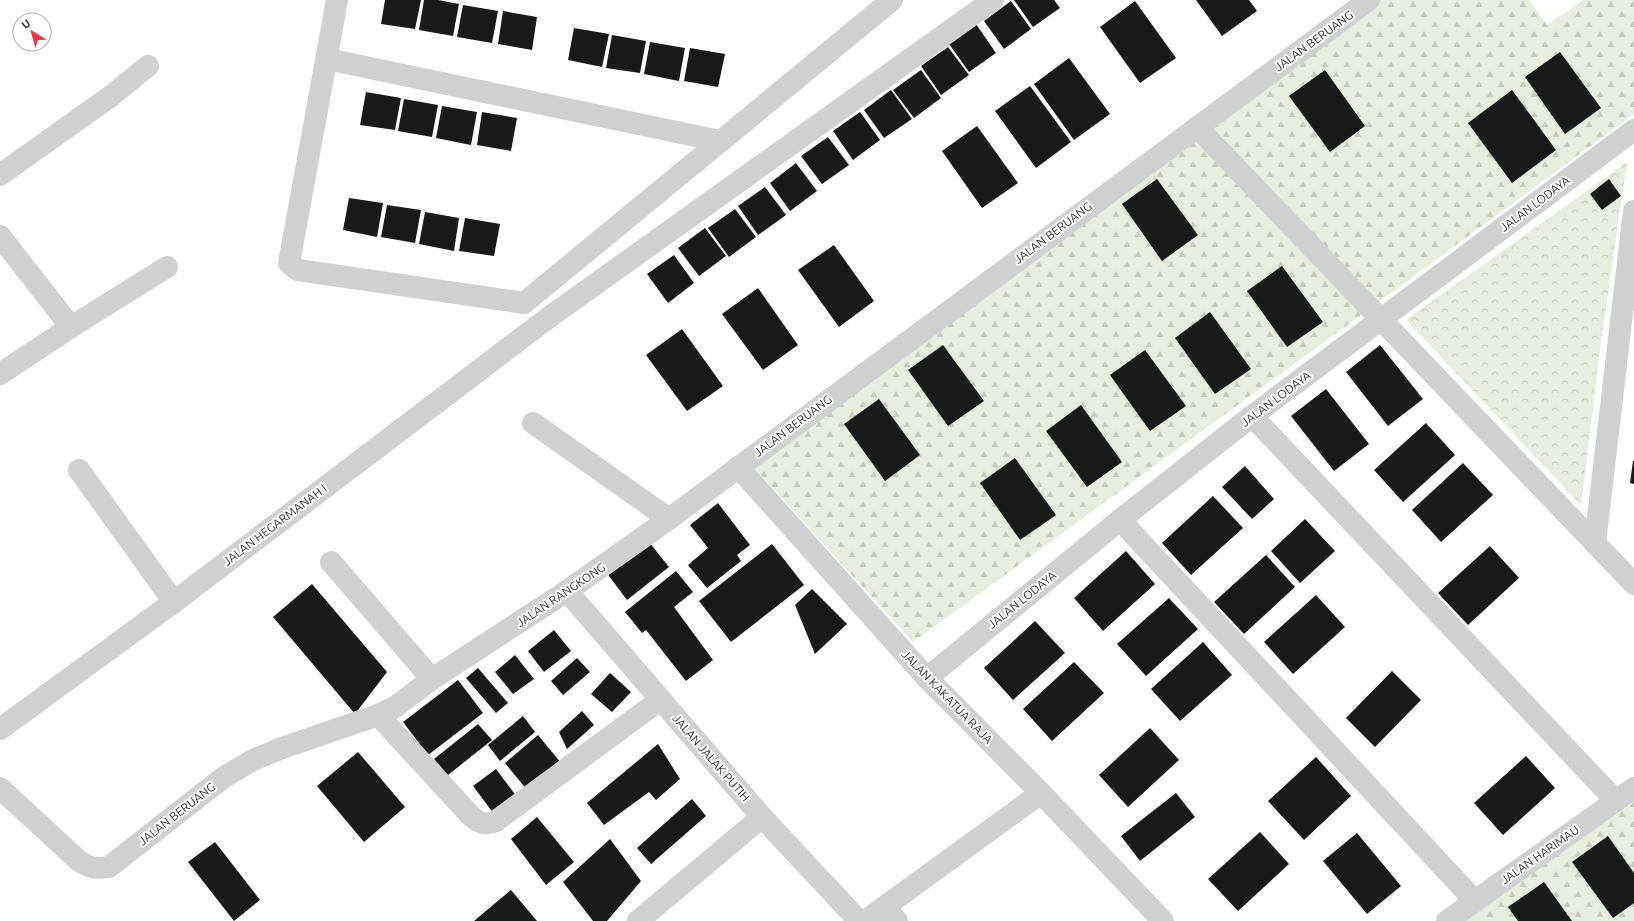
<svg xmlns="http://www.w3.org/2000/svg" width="1634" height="921" viewBox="0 0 1634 921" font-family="Ubuntu,sans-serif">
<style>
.forest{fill:url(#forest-firs)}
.park{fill:url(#park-crowns)}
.building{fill:#1a1a1a}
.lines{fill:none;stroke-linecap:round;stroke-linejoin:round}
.minor{stroke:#d0d0d0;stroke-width:22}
.labels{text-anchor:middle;stroke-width:4;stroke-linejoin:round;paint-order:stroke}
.street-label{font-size:12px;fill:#333;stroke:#fff}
</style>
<defs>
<pattern id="forest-firs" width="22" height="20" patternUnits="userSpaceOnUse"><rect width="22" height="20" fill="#e6ecdf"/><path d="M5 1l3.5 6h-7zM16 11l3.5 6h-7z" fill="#c6cbc0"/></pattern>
<pattern id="park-crowns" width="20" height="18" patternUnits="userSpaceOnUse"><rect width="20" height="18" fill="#e6ecdf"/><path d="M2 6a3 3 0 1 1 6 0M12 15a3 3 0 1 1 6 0" fill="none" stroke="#c6cbc0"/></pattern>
</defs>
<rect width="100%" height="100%" fill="#fff"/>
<g class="forest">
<path d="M1368,0H1529L1547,25L1584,0H1634V114L1327,340L913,642L747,460Z"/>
<path d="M1634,802V921H1464Z"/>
</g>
<path class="park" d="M1627,162L1601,342L1581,505L1406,320Z"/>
<g class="building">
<path d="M385,0H421L415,29L381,24Z"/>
<path d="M424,0H438L459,4L453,36L419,30Z"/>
<path d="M1014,0H1054L1060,8L1033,27Z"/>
<path d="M1196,0H1249L1257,11L1222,36Z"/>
<path d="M1011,1L1031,29L1004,49L984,21Z"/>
<path d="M1135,1L1176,58L1140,83L1100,27Z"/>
<path d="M463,5L498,11L492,43L457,37Z"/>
<path d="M503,11L537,17L532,50L498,44Z"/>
<path d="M976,24L996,53L969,72L949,44Z"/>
<path d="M574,28L609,34L602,67L568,60Z"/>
<path d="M612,35L646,41L640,73L606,68Z"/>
<path d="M650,42L685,48L679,81L644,74Z"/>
<path d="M948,47L969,75L941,95L921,66Z"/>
<path d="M690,48L725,54L718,87L684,81Z"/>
<path d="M1560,52L1601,108L1565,134L1525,77Z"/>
<path d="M1069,58L1110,114L1074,140L1034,84Z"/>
<path d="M921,70L941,98L914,118L893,90Z"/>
<path d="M1325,70L1365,126L1330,152L1289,96Z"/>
<path d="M1030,86L1071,142L1036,168L995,111Z"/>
<path d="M891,90L912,119L884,138L864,110Z"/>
<path d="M1512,90L1556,150L1512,183L1468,123Z"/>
<path d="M366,92L401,98L395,130L360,125Z"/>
<path d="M404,99L438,105L432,137L398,131Z"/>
<path d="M442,106L477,112L471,145L436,138Z"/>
<path d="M482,112L517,118L511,151L477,145Z"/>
<path d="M860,112L880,140L853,160L833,131Z"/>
<path d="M977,126L1018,183L982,208L942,151Z"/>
<path d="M828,137L849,165L822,184L801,156Z"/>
<path d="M796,163L817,191L790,211L770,183Z"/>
<path d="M1157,179L1198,235L1162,261L1122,204Z"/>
<path d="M1609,179L1621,196L1602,210L1590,194Z"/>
<path d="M765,187L786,215L758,235L738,206Z"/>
<path d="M349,198L383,203L377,237L343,230Z"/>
<path d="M387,205L421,210L415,243L381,237Z"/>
<path d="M735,209L756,237L729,257L708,228Z"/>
<path d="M425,212L459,218L454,251L419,244Z"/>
<path d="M465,218L500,224L494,256L459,251Z"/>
<path d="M705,228L726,256L699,276L678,248Z"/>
<path d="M834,245L874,301L839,327L798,270Z"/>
<path d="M674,255L694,283L668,303L647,274Z"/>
<path d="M1282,266L1323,322L1287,347L1247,291Z"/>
<path d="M758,288L798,345L763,370L722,314Z"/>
<path d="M1210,312L1251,369L1215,394L1175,338Z"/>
<path d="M682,329L723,386L687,411L646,355Z"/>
<path d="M943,345L984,401L948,426L908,370Z"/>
<path d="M1380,345L1423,399L1388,426L1346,372Z"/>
<path d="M1145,350L1186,406L1150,431L1110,375Z"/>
<path d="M1326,389L1369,444L1334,471L1291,416Z"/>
<path d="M879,399L920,455L885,481L844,424Z"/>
<path d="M1081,405L1122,462L1087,487L1046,431Z"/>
<path d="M1426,423L1455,455L1403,502L1374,470Z"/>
<path d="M1015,458L1056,515L1020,540L980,483Z"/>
<path d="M1633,461H1634V484L1630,483Z"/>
<path d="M1463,463L1493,495L1441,542L1412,510Z"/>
<path d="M1245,466L1274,499L1252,519L1222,487Z"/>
<path d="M1213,496L1243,528L1191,575L1162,543Z"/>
<path d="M718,503L750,545L737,555L741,561L707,588L688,565L708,548L690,525Z"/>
<path d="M1305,519L1335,551L1300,583L1271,551Z"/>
<path d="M649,542L669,567L627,600L606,572Z"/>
<path d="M772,544L804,585L731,642L699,601Z"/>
<path d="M1490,546L1519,578L1468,625L1438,593Z"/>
<path d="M1126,551L1155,584L1103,631L1074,598Z"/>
<path d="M1266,555L1295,587L1244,634L1214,602Z"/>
<path d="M676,571L693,592L674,607L713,660L686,681L646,630L642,633L625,612Z"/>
<path d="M312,584L387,672L355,714L273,617Z"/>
<path d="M812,589L847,624L815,654L795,605Z"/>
<path d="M1316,595L1345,627L1293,674L1264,642Z"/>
<path d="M1169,598L1198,629L1146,676L1117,644Z"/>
<path d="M1035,621L1065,653L1013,700L984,668Z"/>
<path d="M554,630L571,651L544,672L528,651Z"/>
<path d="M1203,642L1232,675L1180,721L1151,689Z"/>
<path d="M515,655L534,679L513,694L495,672Z"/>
<path d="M577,658L590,672L563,695L551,681Z"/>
<path d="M1074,662L1104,693L1052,741L1023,709Z"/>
<path d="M478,668L508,703L496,713L466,678Z"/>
<path d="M1392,671L1421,700L1375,747L1346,718Z"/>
<path d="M610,673L631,692L612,712L591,694Z"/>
<path d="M458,680L483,713L428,755L403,722Z"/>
<path d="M582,711L594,725L567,749L559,732Z"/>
<path d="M523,716L535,732L500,761L488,745Z"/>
<path d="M478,724L492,740L448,775L434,759Z"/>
<path d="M1150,728L1179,760L1128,807L1099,775Z"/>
<path d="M538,735L561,763L528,791L505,763Z"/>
<path d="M658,744L680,779L656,800L649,792L604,825L587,803Z"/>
<path d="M358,752L405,807L364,842L317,786Z"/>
<path d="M1526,756L1555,788L1503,835L1474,803Z"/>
<path d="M1316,757L1351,796L1304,840L1268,801Z"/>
<path d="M496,769L517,797L494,814L473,786Z"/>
<path d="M1176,793L1195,817L1140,861L1121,836Z"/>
<path d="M692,799L706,816L651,864L637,848Z"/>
<path d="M537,817L574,862L546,885L511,839Z"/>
<path d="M1260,832L1289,864L1238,911L1208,879Z"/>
<path d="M1357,833L1401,886L1367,914L1323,861Z"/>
<path d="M1608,836L1634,873V903L1613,918L1572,862Z"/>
<path d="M610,839L641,881L607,921H593L563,882Z"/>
<path d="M215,842L260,900L234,921L188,862Z"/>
<path d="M1544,882L1572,921H1518L1508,907Z"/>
<path d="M511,890L537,921H474Z"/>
</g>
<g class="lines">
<g class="minor">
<path d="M337,0L289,263L298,270L524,303L892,0"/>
<path d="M327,59L720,141"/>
<path d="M1197,127L1634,584"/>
<path d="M0,175L111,96L148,66"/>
<path d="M0,236L71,327L0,374"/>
<path d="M71,327L167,267"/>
<path d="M1252,416L1616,801"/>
<path d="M533,423L669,519"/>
<path d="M738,467L927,678L1041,793L1163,921"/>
<path d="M79,470L174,602"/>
<path d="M1120,520L1475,901"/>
<path d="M1595,543L1634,211"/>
<path d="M331,562L432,679"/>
<path d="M567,591L762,817L859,921"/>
<path d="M927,678L1120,520L1252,416L1634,130"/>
<path d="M378,715L470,815C478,823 485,826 496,821L660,700"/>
<path d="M0,729L174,602L548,318L993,0"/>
<path d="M0,788L79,861C90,868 96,869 109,867L224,777L253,760L282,748L378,715L395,707L432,679L567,591L669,519L1369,0"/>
<path d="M884,907L897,921"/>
<path d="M638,921L762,817"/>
<path d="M865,921L1041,793"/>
<path d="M1447,921L1634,788"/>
</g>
</g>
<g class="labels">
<g class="street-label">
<text transform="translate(1314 41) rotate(-36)" y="4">JALAN BERUANG</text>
<text transform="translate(1535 204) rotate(-37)" y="4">JALAN LODAYA</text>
<text transform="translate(1053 233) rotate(-37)" y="4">JALAN BERUANG</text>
<text transform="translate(1276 399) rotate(-37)" y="4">JALAN LODAYA</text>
<text transform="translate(793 426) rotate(-37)" y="4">JALAN BERUANG</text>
<text transform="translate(275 525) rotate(-37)" y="4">JALAN HEGARMANAH I</text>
<text transform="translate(561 595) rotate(-34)" y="4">JALAN RANGKONG</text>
<text transform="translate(1022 600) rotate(-39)" y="4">JALAN LODAYA</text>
<text transform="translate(947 697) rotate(46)" y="4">JALAN KAKATUA RAJA</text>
<text transform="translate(711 758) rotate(49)" y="4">JALAN JALAK PUTIH</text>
<text transform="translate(177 814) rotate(-38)" y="4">JALAN BERUANG</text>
<text transform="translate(1540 855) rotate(-35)" y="4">JALAN HARIMAU</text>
</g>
</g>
<g transform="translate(32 32) rotate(323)"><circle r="19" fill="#ffffff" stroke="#adadad"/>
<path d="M0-3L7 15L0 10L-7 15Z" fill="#e63946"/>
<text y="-6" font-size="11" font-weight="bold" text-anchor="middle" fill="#333333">U</text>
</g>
</svg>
